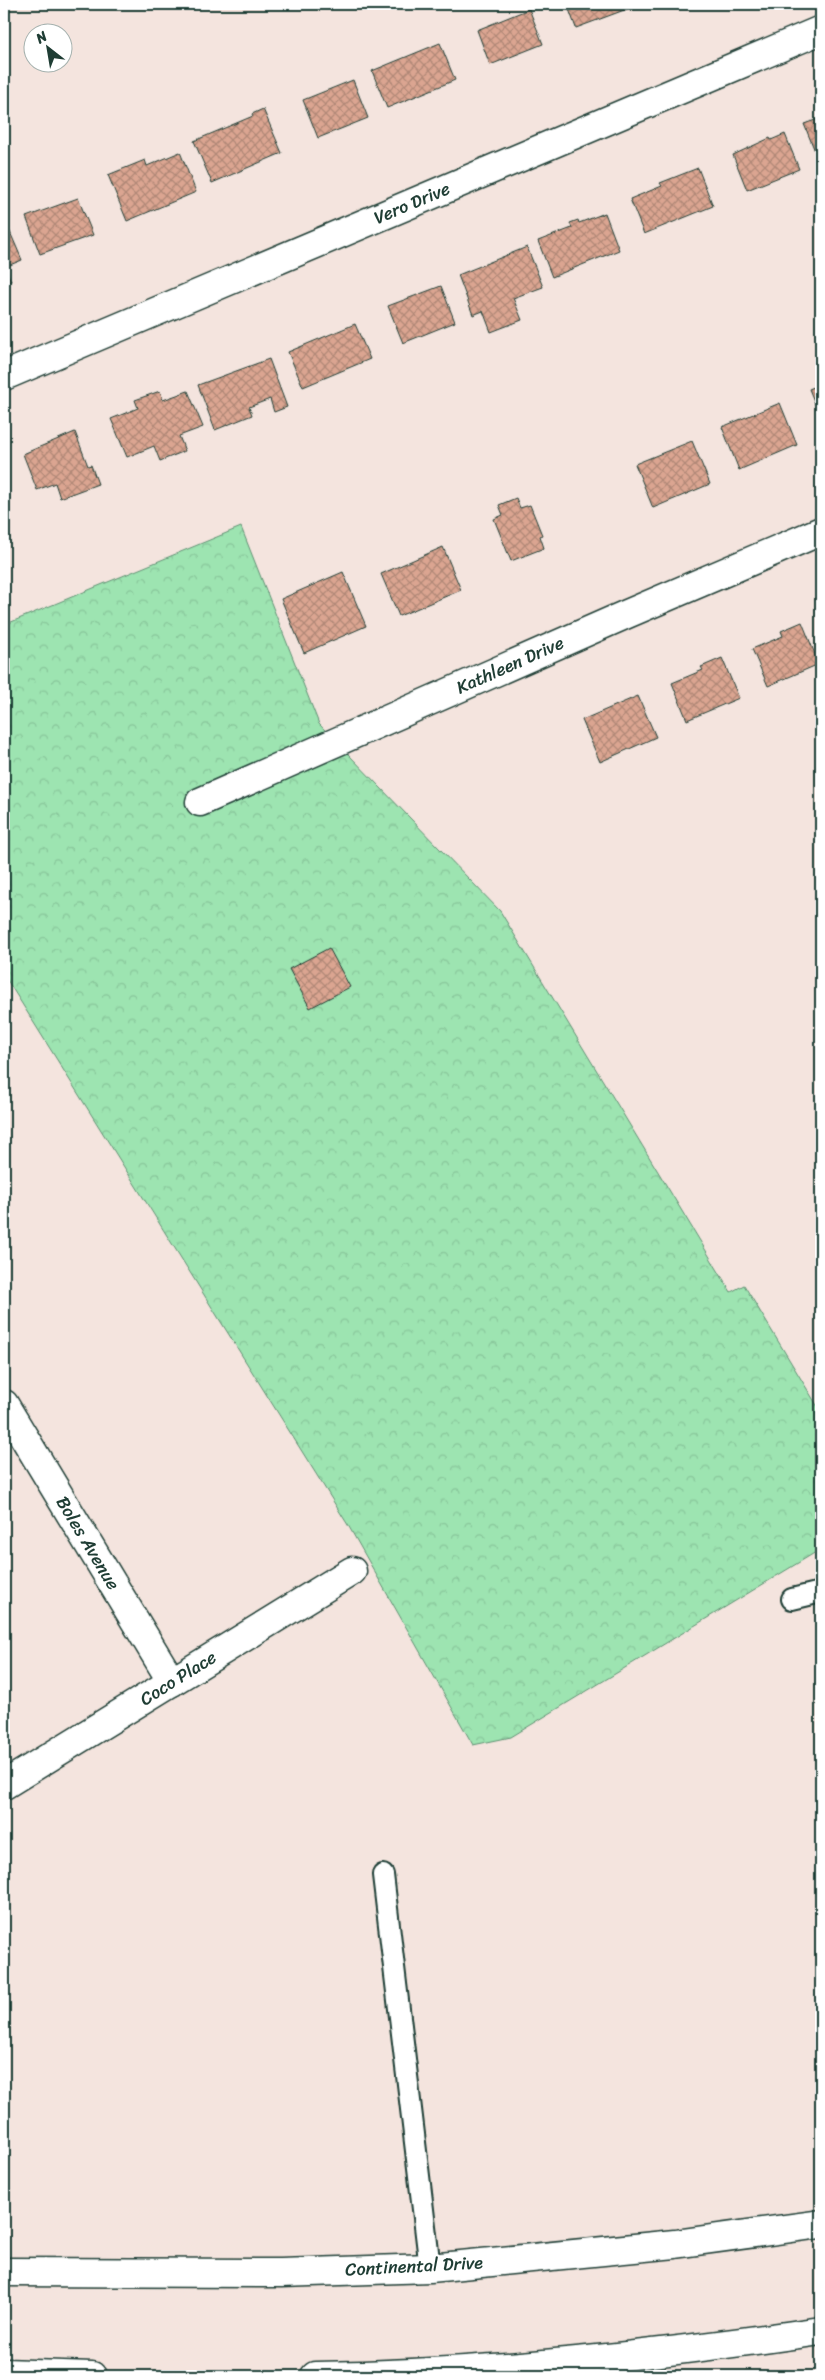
<svg xmlns="http://www.w3.org/2000/svg" width="825" height="2380" viewBox="0 0 825 2380" font-family="Sriracha,sans-serif">
<style>
.forest{fill:url(#forest-crowns);stroke:#5e9072}
.building{fill:url(#building-cross-hatch);stroke:#1f3d34}
.lines{fill:none;stroke-linecap:round;stroke-linejoin:round}
.service-casing{stroke:#1f3d34;stroke-width:24}
.minor-casing{stroke:#1f3d34;stroke-width:31}
.tertiary-casing{stroke:#1f3d34;stroke-width:31}
.motorway-casing{stroke:#1f3d34;stroke-width:31}
.service{stroke:#fff;stroke-width:20}
.minor{stroke:#fff;stroke-width:28}
.tertiary{stroke:#fff;stroke-width:28}
.motorway{stroke:#fff;stroke-width:28}
.labels{text-anchor:middle;stroke-width:4;stroke-linejoin:round;paint-order:stroke}
.street-label{font-size:18px;fill:#1f3d34;stroke:#fff}
</style>
<defs>
<pattern id="forest-crowns" width="20" height="18" patternUnits="userSpaceOnUse" patternTransform="scale(1.25)"><rect width="20" height="18" fill="#9de4b1"/><path d="M2 6a3 3 0 1 1 6 0M12 15a3 3 0 1 1 6 0" fill="none" stroke="#87c499"/></pattern>
<pattern id="building-cross-hatch" width="8" height="8" patternUnits="userSpaceOnUse" patternTransform="scale(1.25)"><rect width="8" height="8" fill="#dba591"/><path d="M0 0l8 8M0 8l8-8" fill="none" stroke="#b18877"/></pattern>
</defs>
<rect width="100%" height="100%" fill="#f4e4de"/>
<filter id="ink" filterUnits="userSpaceOnUse"><feTurbulence type="fractalNoise" baseFrequency=".02" numOctaves="2"/><feDisplacementMap in="SourceGraphic" scale="10" xChannelSelector="R" yChannelSelector="G"/><feConvolveMatrix kernelMatrix="1 2 1 2 8 2 1 2 1" color-interpolation-filters="sRGB"/></filter>
<g filter="url(#ink)">
<path class="forest" d="M241,527L319,724L500,911L731,1292L744,1285L821,1412V1549L511,1737L473,1745L348,1525L4,975V625Z"/>
<g class="building">
<path d="M567,4H625L627,9L576,28Z"/>
<path d="M529,9L543,44L490,65L477,30Z"/>
<path d="M440,43L455,80L387,108L372,71Z"/>
<path d="M353,80L368,118L318,138L303,100Z"/>
<path d="M263,109L282,153L212,183L194,141L253,116L252,114Z"/>
<path d="M821,118V160L819,161L804,124Z"/>
<path d="M785,134L799,169L747,190L733,155L770,138L771,140Z"/>
<path d="M180,152L196,192L127,221L108,175L145,160L147,166Z"/>
<path d="M698,168L713,206L644,234L630,199L662,186L660,183Z"/>
<path d="M78,198L93,235L40,254L26,217Z"/>
<path d="M605,213L619,250L552,277L538,241L572,228L570,223L578,220L579,223Z"/>
<path d="M4,218L22,260L5,267L11,281L4,284Z"/>
<path d="M527,247L543,287L513,298L522,320L491,332L483,311L473,315L458,275Z"/>
<path d="M441,286L455,322L403,343L388,306Z"/>
<path d="M355,324L370,359L303,387L288,352Z"/>
<path d="M269,359L287,407L274,412L270,399L249,407L252,415L215,430L198,385Z"/>
<path d="M821,384V418L809,389Z"/>
<path d="M160,391L163,400L188,391L203,427L179,436L185,451L160,461L154,446L127,457L111,419L138,408L135,400Z"/>
<path d="M780,403L797,445L739,470L722,427Z"/>
<path d="M75,432L88,466L91,465L98,484L60,498L55,483L37,490L23,454Z"/>
<path d="M692,441L710,484L653,508L635,464Z"/>
<path d="M516,498L520,508L530,505L542,535L540,536L544,548L511,561L494,519L503,515L499,505Z"/>
<path d="M443,547L461,590L399,616L381,574Z"/>
<path d="M343,572L366,626L304,653L281,599Z"/>
<path d="M802,622L819,664L768,686L752,649L783,636L781,631Z"/>
<path d="M722,658L739,698L687,720L672,683L703,670L701,667Z"/>
<path d="M638,696L656,737L600,762L582,720Z"/>
<path d="M329,948L350,987L310,1008L289,969Z"/>
</g>
<g class="lines">
<defs>
<g id="service">
<path d="M792,1599L821,1592"/>
<path d="M383,1875L430,2268"/>
</g>
<g id="minor">
<path d="M4,376L821,30"/>
<path d="M200,802L627,614L821,531"/>
<path d="M4,1404L172,1682"/>
<path d="M4,1785L352,1571"/>
</g>
<path id="tertiary" d="M4,2272L281,2273L430,2268L675,2244L821,2224"/>
<g id="motorway">
<path d="M4,2373L92,2376"/>
<path d="M315,2376C485,2374 654,2355 821,2331"/>
</g>
</defs>
<use href="#service" class="service-casing"/>
<use href="#minor" class="minor-casing"/>
<use href="#tertiary" class="tertiary-casing"/>
<use href="#motorway" class="motorway-casing"/>
<use href="#service" class="service"/>
<use href="#minor" class="minor"/>
<use href="#tertiary" class="tertiary"/>
<use href="#motorway" class="motorway"/>
</g>
</g>
<g class="labels">
<g class="street-label">
<text transform="translate(412 203) rotate(-23)" y="6">Vero Drive</text>
<text transform="translate(510 665) rotate(-24)" y="6">Kathleen Drive</text>
<text transform="translate(88 1543) rotate(59)" y="6">Boles Avenue</text>
<text transform="translate(178 1678) rotate(-32)" y="6">Coco Place</text>
<text transform="translate(414 2266) rotate(-3)" y="6">Continental Drive</text>
</g>
</g>
<rect width="825" height="2380" fill="none" stroke="#fff" stroke-width="20"/>
<rect x="10" y="10" width="805" height="2360" fill="none" stroke="#1f3d34" stroke-width="2" filter="url(#ink)"/>
<g transform="translate(48 48) rotate(329)"><circle r="24" fill="#ffffff" stroke="#a5b1ae"/>
<path d="M0-4L9 19L0 12L-9 19Z" fill="#1f3d34"/>
<text y="-8" font-size="14" font-weight="bold" text-anchor="middle" fill="#1f3d34">N</text>
</g>
</svg>
